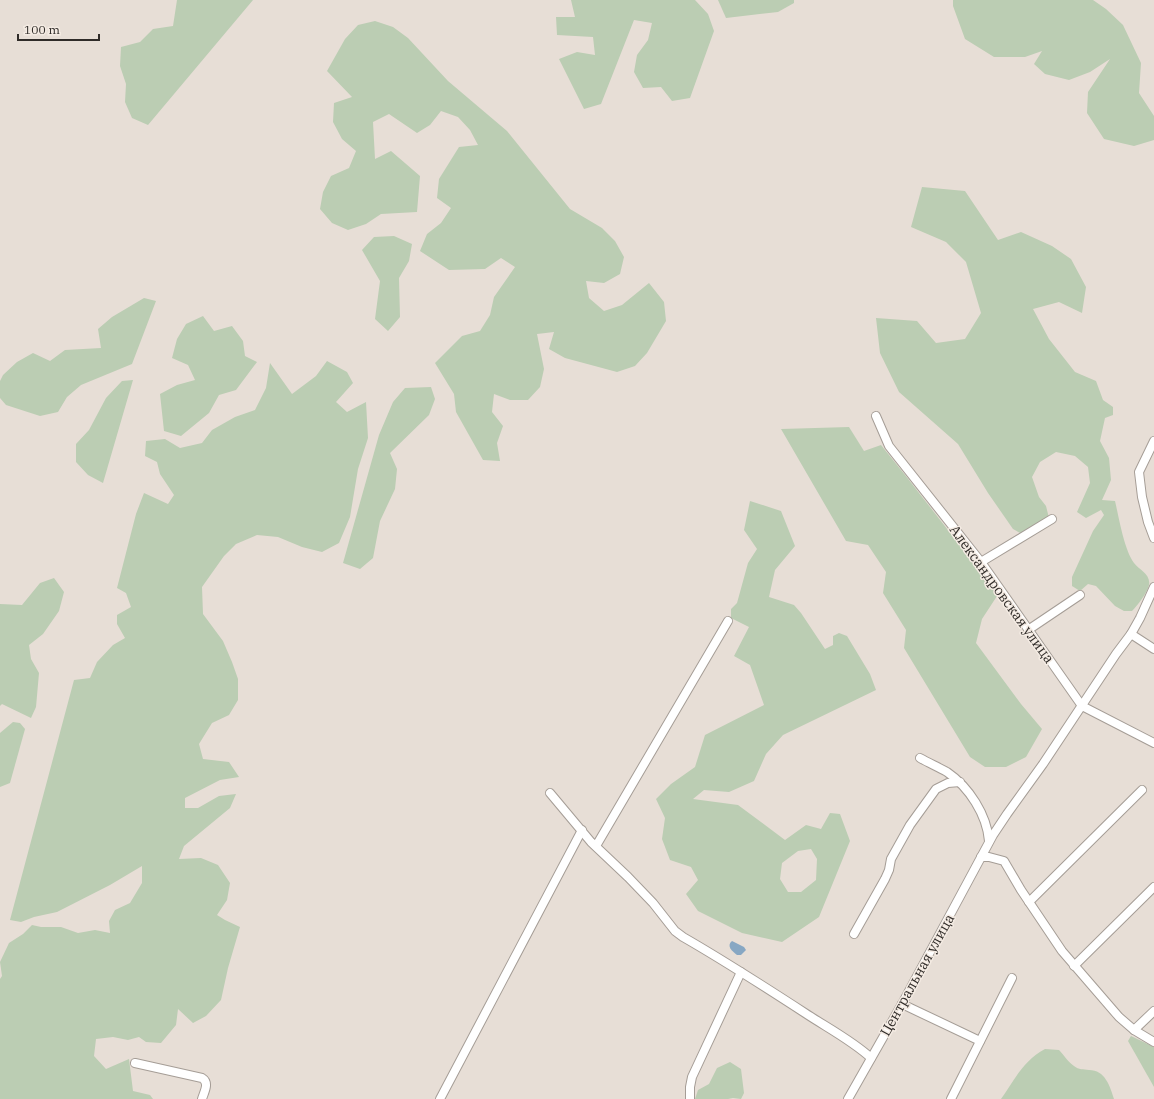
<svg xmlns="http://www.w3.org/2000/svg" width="1154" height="1099" viewBox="0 0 1154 1099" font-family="'IBM Plex Serif',serif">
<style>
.green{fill:#bbcdb3;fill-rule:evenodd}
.water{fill:#87a7c3}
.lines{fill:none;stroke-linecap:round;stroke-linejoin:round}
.minor-casing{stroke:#a59d96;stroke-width:10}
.minor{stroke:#fff;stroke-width:8}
.labels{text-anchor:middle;stroke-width:3;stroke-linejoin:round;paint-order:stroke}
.street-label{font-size:14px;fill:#2f2b28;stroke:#f4ebe3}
</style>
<rect width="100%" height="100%" fill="#e7ded6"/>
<g class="green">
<path d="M177,0H253L148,125L132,118L125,102L126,84L120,66L121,47L140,42L153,29L173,26Z"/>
<path d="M571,0H695L708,14L714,31L690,98L672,101L661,87L643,88L634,72L637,55L648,40L652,23L634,20L601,104L584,109L559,59L577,52L595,55L593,37L557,35L556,17H575Z"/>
<path d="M718,0H794V3L778,12L726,18Z"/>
<path d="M953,0H1093L1106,9L1123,25L1141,63L1139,93L1154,116V140L1134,146L1104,139L1087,113L1088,92L1110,59L1090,72L1069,80L1045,74L1034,64L1042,51L1025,57H994L965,39L953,6Z"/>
<path d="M375,21L393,27L408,38L448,81L507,131L570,209L602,228L615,241L624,257L620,274L604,283L586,281L589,298L604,311L622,305L649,283L664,302L666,321L647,353L635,366L617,372L565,358L549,349L554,332L537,334L544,369L540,387L528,400H510L494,394L492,412L503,426L497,443L500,461L483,460L456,412L454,394L435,363L462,336L480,331L490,315L494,297L515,267L501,258L485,269L449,270L420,251L427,234L441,223L451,208L437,198L439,179L459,147L478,145L470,130L458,117L441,111L430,125L417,133L389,114L373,122L375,159L391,151L420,176L417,212L381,214L366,224L348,230L332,223L320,209L323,192L331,176L349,168L356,151L342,139L333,122L334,103L352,97L327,71L345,39L358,25Z"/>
<path d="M922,187L965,191L998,240L1021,232L1052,246L1071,259L1086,287L1082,313L1059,302L1033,309L1049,339L1075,372L1096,381L1103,400L1113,407V415L1105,418L1100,441L1109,458L1111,480L1102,500L1115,501C1119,518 1124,549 1134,563C1139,570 1151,574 1149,585C1147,593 1138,605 1132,611H1124L1115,606L1096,586L1088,584L1080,591L1072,586V577L1093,531L1104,515L1101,510L1086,518L1077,512L1090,483L1088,467L1075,456L1056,452L1040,462L1032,477L1039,497L1046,506L1049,518L1022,534L1013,529L988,493L958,444L899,392L880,353L876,318L917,321L936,343L965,339L981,313L966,262L946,242L911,227Z"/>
<path d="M394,236L412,244L409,261L399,278L400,317L388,331L375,319L380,281L362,250L374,237Z"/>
<path d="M144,298L156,301L132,364L81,385L67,397L58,412L40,416L6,405L0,398V381L3,375L17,362L33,353L50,361L65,350L101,348L98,329L112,317Z"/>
<path d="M203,316L214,331L232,326L243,341L245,356L257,362L236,390L219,395L209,413L181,436L164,431L160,394L177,385L195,380L188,365L172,358L177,339L186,324Z"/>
<path d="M327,361L347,372L353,383L336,402L347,412L366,402L368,438L358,469L350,517L339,543L322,552L302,547L278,537L257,535L236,544L224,556L202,587L203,614L223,641L232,662L238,679V700L229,715L212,723L199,744L203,759L229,762L239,777L220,780L185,798V808H198L219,796L236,794L230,808L184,846L179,859L201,858L218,865L230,883L227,900L217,915L225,920L240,927L228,968L221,1000L206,1016L193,1023L178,1009L176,1025L161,1043L146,1042L139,1037L128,1040L113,1037L96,1039L94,1056L106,1069L129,1059L133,1091L150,1095L153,1099H0V979L2,976L0,962L9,943L23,934L32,925L41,927H61L78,933L95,930L110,933L109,921L115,910L130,903L142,883V866L110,885L57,912L34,917L21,922L10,920L74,680L90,678L97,662L113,645L125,638L117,624V615L131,607L126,593L117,588L136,514L144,493L168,504L174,495L160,474L157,462L145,456L146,441L165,439L180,448L202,443L212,430L235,417L255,410L266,388L270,363L292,394L316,376Z"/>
<path d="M133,380L103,483L88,475L76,462V444L89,430L106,398L122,381Z"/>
<path d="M431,387L435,399L429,415L390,453L397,469L395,489L380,521L373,558L360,569L343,563L379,435L393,402L405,388Z"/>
<path d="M849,427L864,451L881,445C921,494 958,545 999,593L982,619L976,643L1021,704L1042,729L1026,757L1006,767H985L970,757L904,648L906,630L883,593L886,572L868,545L846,541L781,429Z"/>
<path d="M750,501L781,511L795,546L775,570L769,597L794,605L801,613L825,649L833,645V636L839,633L847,636L870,674L876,690L783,735L766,754L754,781L729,792L704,790L693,799L738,805L785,840L806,825L821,829L830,813L840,814L850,841L819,917L782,942L742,933L698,911L686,894L698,880L691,867L670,860L662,839L665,818L656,799L671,784L695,767L705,735L764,705L750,665L734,656L749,627L731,618V609L737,603L748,563L757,549L744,530ZM811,849L817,859L816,880L801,892H788L780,879L782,863L798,851Z"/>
<path d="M54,578L64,592L59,611L43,634L29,645L31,659L39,673L36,707L31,718L2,704L0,706V604L22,605L40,583Z"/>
<path d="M13,722L20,723L25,729L10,783L0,787V733Z"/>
<path d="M1131,1036L1154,1047V1087L1128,1041Z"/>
<path d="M1045,1049L1059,1050C1063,1054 1069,1063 1074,1066C1079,1070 1083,1069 1089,1070C1105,1070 1110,1086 1114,1099H1001C1015,1079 1023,1061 1045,1049Z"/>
<path d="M730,1062L741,1069L744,1093L741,1099L733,1098L728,1099H695L698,1090L709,1084L717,1068Z"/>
</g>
<path class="water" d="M732,941L744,947L746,950L741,955H737C732,951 726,946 732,941Z"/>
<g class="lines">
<defs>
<g id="minor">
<path d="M876,416L889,446L981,562L1082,706L1154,743"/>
<path d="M1154,441L1139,472L1142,497L1148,522L1154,538"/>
<path d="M981,562L1052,519"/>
<path d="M1028,630L1080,595"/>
<path d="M1131,634L1154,649"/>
<path d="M920,758C929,763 938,767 947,772C969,787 987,815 989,841"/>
<path d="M550,793L591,842L628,877L653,903L675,931L683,937C725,961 765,987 805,1013C826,1027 853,1041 871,1058"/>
<path d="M596,846L728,621"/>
<path d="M981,857H989L1004,861L1021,890L1062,951L1119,1017L1134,1030L1154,1042"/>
<path d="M1029,902L1142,790"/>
<path d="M854,934L885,879L889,870L891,859L910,825L936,789L948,783L960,782"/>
<path d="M1074,966L1154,887"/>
<path d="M902,1004L980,1041"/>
<path d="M1134,1030L1154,1011"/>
<path d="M135,1063L202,1078C210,1083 204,1092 202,1099"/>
<path d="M440,1099L582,830"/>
<path d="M690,1099V1087L692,1077L741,972"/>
<path d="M848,1099L902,1004L993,835L1007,814L1043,764L1116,654L1131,634L1140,618L1154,587"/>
<path d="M951,1099L1012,978"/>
</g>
</defs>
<use href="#minor" class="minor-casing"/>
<use href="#minor" class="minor"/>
</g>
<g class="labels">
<g class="street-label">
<text transform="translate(1002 594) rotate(54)" y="5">Александровская улица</text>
<text transform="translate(917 975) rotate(-61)" y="5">Центральная улица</text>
</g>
</g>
<path d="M18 34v6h81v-6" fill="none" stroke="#2f2b28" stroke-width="2"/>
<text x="24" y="34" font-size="12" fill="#2f2b28" stroke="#f4ebe3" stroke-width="3" paint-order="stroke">100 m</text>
</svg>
